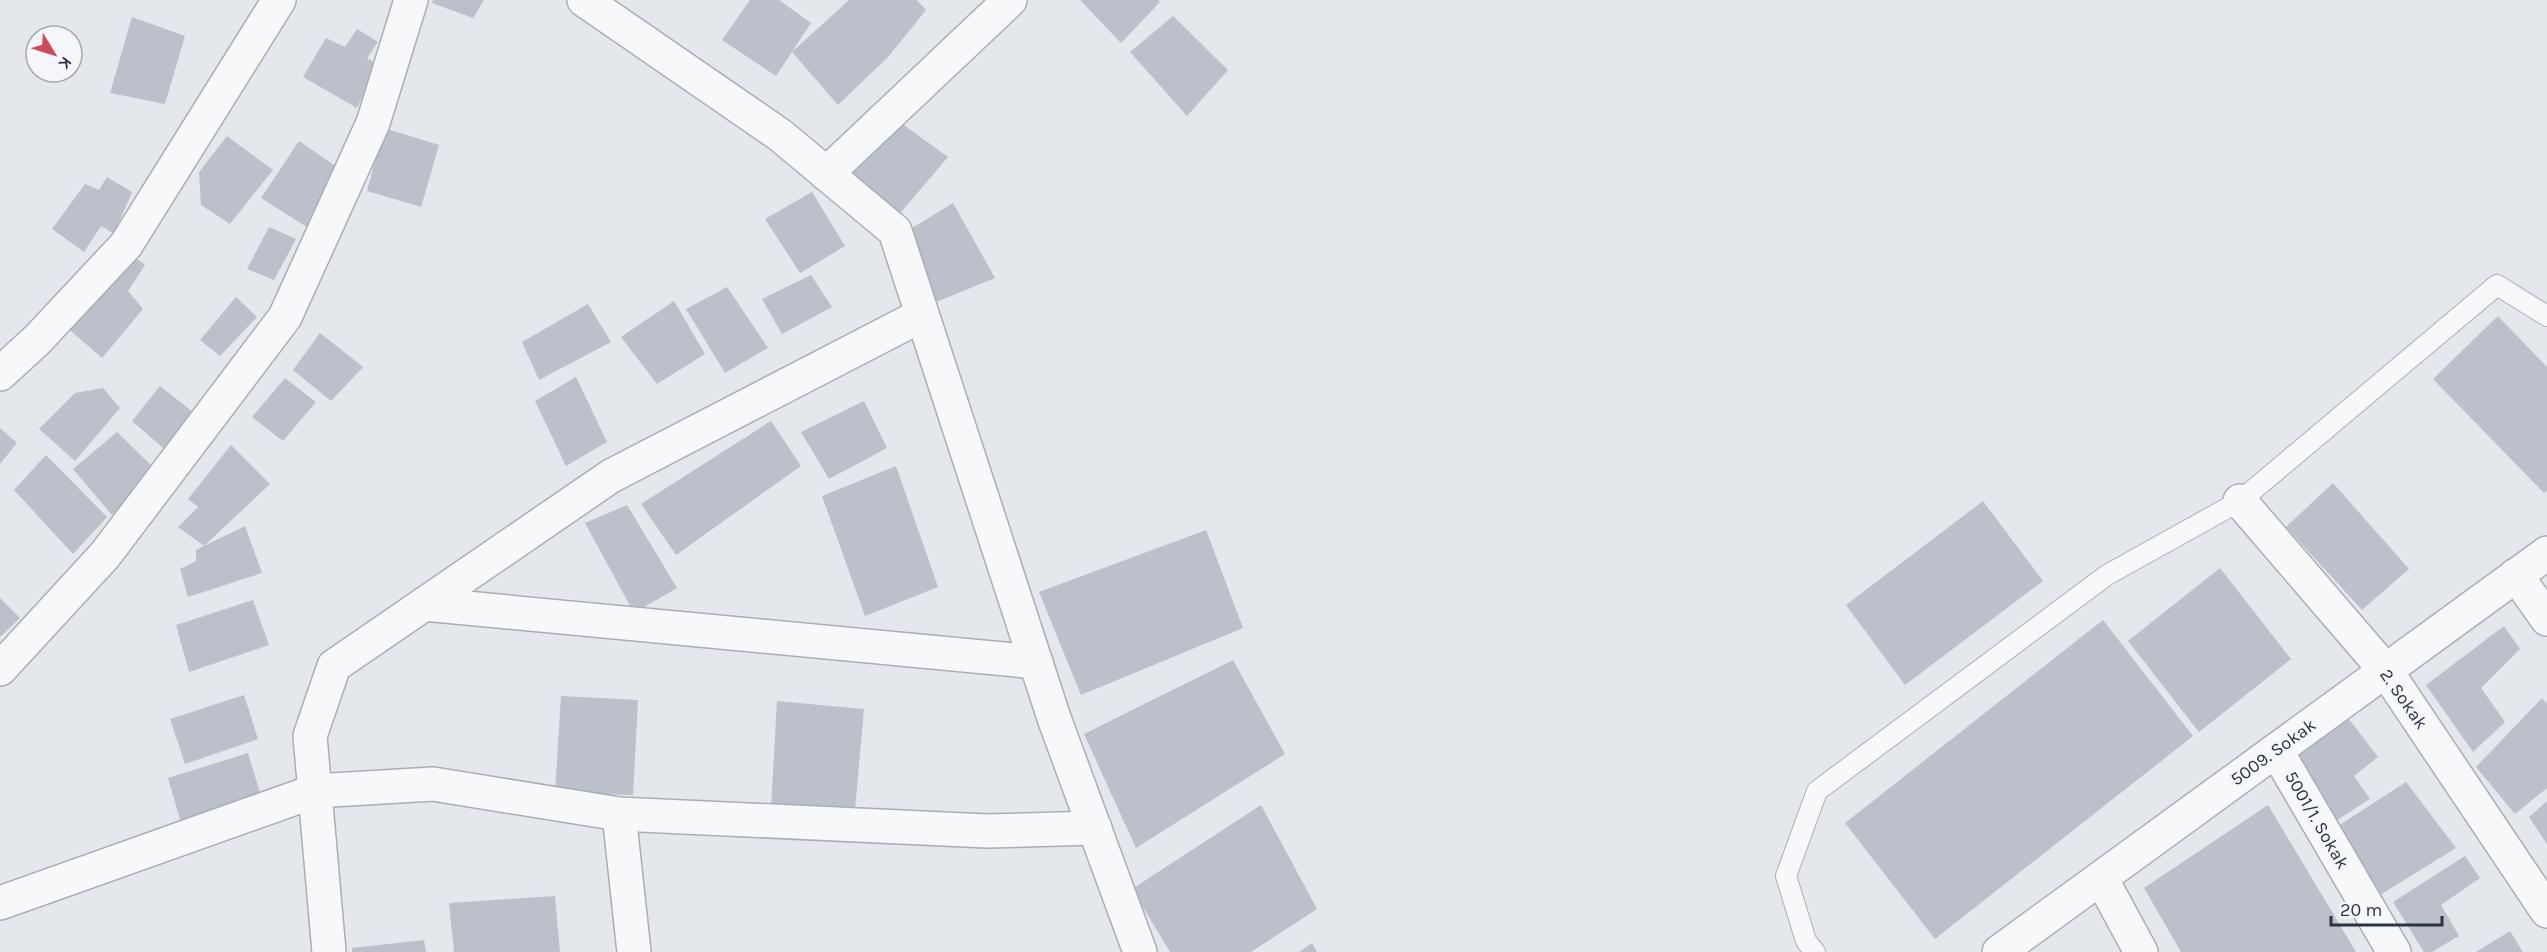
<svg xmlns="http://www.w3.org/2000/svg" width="2547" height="952" viewBox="0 0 2547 952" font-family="Karla,sans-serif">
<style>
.building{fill:#bbc0ca}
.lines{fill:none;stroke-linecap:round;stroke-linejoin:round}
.service-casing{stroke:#a9aeb7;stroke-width:22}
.minor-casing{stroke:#a9aeb7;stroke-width:36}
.tertiary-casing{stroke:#a9aeb7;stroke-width:36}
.service{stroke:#f7f8fa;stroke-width:20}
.minor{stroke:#f7f8fa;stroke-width:33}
.tertiary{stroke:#f7f8fa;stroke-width:33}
.labels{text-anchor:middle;stroke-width:6;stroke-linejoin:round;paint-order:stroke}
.street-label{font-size:18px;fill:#2b3445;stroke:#f4f6f9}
</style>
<rect width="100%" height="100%" fill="#e4e7ec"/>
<g class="building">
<path d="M433,0H484L473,18L432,3Z"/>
<path d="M750,0H779L811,23L776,76L722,40Z"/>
<path d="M849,0H917L926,10L889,56L838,105L792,52Z"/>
<path d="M1080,0H1158L1160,2L1121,43Z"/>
<path d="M1173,16L1228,70L1187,116L1130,52Z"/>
<path d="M132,17L185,36L165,104L110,93Z"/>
<path d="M357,29L378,42L367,58L377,64L357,108L303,77L326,38L345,47Z"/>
<path d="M897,120L948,157L896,218L846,179Z"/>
<path d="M384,128L439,145L421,207L367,191Z"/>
<path d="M227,136L273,170L230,224L201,205L199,172Z"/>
<path d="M299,141L341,170L310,229L261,198Z"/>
<path d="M107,177L132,192L114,234L101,226L84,252L52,229L85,184L99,190Z"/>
<path d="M812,192L845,246L800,273L765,219Z"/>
<path d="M953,203L995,278L929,305L904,233Z"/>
<path d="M269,227L296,239L274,280L247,269Z"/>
<path d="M130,253L145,265L128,291L143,309L102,358L62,323Z"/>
<path d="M811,275L832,307L782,334L762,299Z"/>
<path d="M727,287L768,348L725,373L686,309Z"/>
<path d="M236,297L257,317L220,356L200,340Z"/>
<path d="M674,301L705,354L657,384L621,337Z"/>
<path d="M588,304L611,342L539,380L522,342Z"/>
<path d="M2498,316L2547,367V491L2544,493L2433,379Z"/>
<path d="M320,333L363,367L331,401L293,370Z"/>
<path d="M576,377L607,442L566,466L535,401Z"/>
<path d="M285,378L316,402L283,441L252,417Z"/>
<path d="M160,386L198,416L170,454L132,421Z"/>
<path d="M103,388L120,408L75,461L39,429L75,393Z"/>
<path d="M864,401L887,448L829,479L801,432Z"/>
<path d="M771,421L801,466L676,555L641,504Z"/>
<path d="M0,428L17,443L0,464Z"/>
<path d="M117,432L155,469L112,515L73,469Z"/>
<path d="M231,445L270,484L204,546L178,527L198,507L188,499Z"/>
<path d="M46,455L107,517L73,554L14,490Z"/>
<path d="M896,466L938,587L865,616L822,496Z"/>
<path d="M2333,483L2409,569L2362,610L2286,527Z"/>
<path d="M1983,501L2043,581L1905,685L1846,605Z"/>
<path d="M627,505L677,588L634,613L585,523Z"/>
<path d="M245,526L262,573L188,597L180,569L196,561V550Z"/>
<path d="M1206,530L1243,628L1081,695L1039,592Z"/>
<path d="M2220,568L2291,659L2199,732L2128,641Z"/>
<path d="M0,598L20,618L0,637Z"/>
<path d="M253,600L269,645L189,672L176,625Z"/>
<path d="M2103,620L2193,736L1935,939L1845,823Z"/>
<path d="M2504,626L2520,649L2481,688L2505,722L2473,752L2426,685Z"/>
<path d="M1233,660L1285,754L1136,848L1084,734Z"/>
<path d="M244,695L258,739L185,764L170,719Z"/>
<path d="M561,696L638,700L633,795L555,793Z"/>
<path d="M2542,698L2547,704V788L2515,814L2476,767Z"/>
<path d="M777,701L864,709L855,810L771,808Z"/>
<path d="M2348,718L2378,757L2354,776L2370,799L2337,820L2294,755Z"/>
<path d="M248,753L262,800L181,823L168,778Z"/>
<path d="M2406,782L2456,848L2380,895L2338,826Z"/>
<path d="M2547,801V844L2529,817Z"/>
<path d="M1261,805L1317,909L1251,952H1170L1132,889Z"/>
<path d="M2268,805L2356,952H2181L2144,888Z"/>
<path d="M2465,856L2480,878L2441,905L2459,936L2432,952H2424L2393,902Z"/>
<path d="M555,896L560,952H454L449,903Z"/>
<path d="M2510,931L2523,952H2476Z"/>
<path d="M424,940L426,952H352V948Z"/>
<path d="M1312,943L1317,952H1299Z"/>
</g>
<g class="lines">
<defs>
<path id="service" d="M1815,952L1806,941L1786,876L1817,791L2107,575L2240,501L2497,285L2547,316"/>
<g id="minor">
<path d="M826,174L1010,0"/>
<path d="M0,374L37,340L126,245L279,0"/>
<path d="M2240,501L2386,671L2547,911"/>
<path d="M2516,575L2547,619"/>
<path d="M424,604L1036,662"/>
<path d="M2276,750L2394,952"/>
<path d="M619,814L634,952"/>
<path d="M2101,878L2141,952"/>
<path d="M0,903L315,791L433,784L619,814L987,831L1095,828"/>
<path d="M329,952L310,736L334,666L611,476L922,315"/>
<path d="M1999,952L2547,553"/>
</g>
<g id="tertiary">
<path d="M584,0L780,135L895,231L1054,718L1140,952"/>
<path d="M0,669L105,555L285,317L373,123L411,0"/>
</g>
</defs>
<use href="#service" class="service-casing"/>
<use href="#minor" class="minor-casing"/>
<use href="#tertiary" class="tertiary-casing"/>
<use href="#service" class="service"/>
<use href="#minor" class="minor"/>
<use href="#tertiary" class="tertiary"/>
</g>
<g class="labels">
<g class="street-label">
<text transform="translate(2404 699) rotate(55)" y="6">2. Sokak</text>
<text transform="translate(2273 752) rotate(-36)" y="6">5009. Sokak</text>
<text transform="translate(2317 820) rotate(60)" y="6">5001/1. Sokak</text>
</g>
</g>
<g transform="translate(54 54) rotate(128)"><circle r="28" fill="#f4f6f9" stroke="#a4a8b1" stroke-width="1.5"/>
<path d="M0-4.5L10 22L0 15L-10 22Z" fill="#d1495b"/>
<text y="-9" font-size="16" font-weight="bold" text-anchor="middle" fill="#2b3445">K</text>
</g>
<path d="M2331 916v9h111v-9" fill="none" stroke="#2b3445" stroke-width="3"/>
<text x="2340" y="916" font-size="18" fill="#2b3445" stroke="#f4f6f9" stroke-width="4.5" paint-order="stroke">20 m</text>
</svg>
